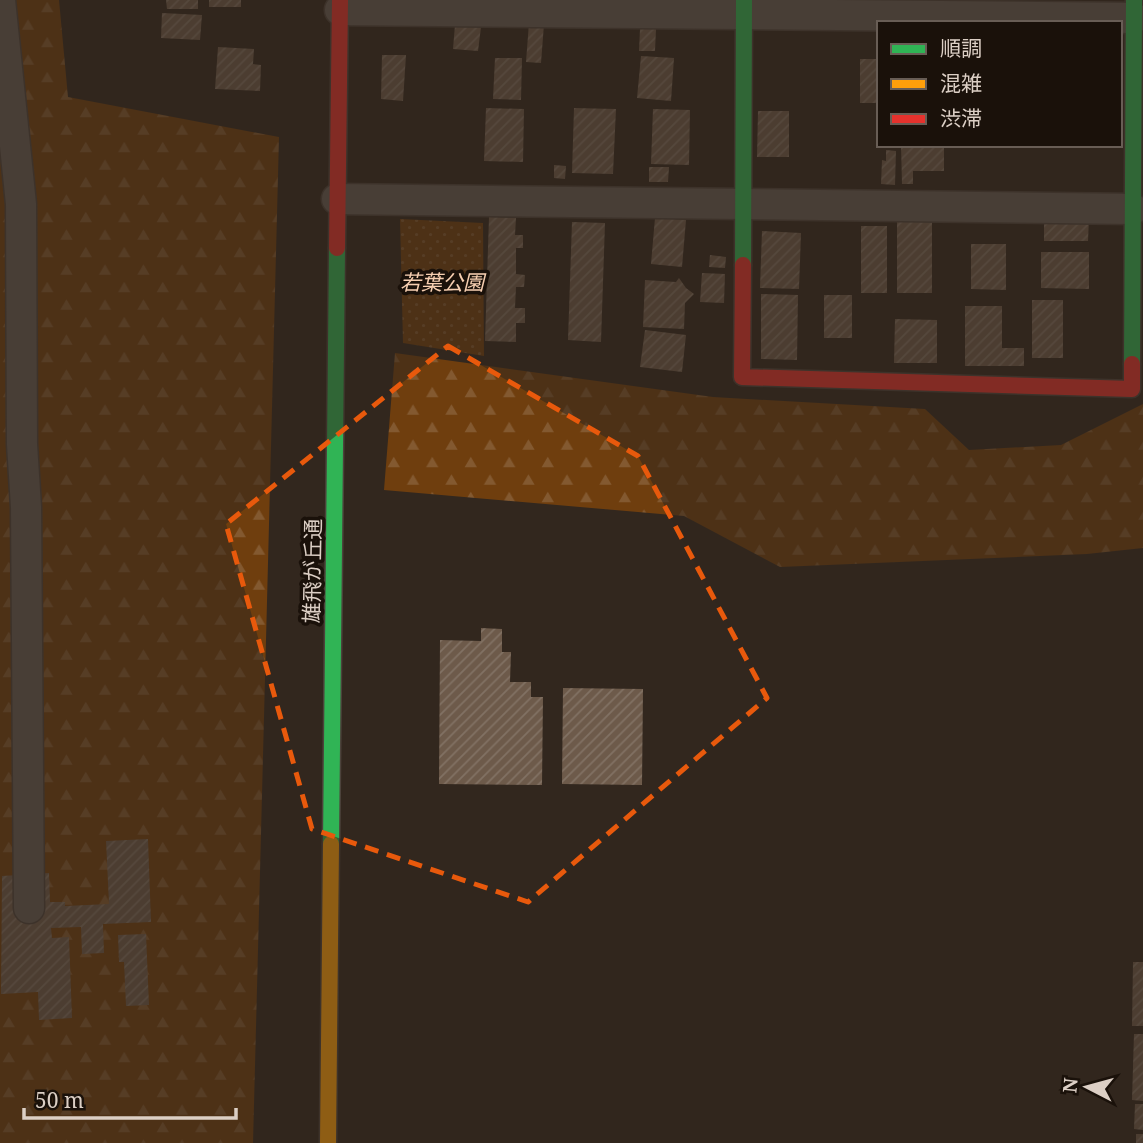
<svg xmlns="http://www.w3.org/2000/svg" width="1143" height="1143" viewBox="0 0 1143 1143" font-family="'Noto Serif','Noto Sans JP',serif">
<style>
.grass{fill:url(#grass-dots)}
.forest{fill:url(#forest-firs)}
.building{fill:url(#building-hatch)}
.lines{fill:none;stroke-linecap:round;stroke-linejoin:round}
.street-casing{stroke:#4c423b;stroke-width:33}
.fast-casing{stroke:#4c423b;stroke-width:19}
.slow-casing{stroke:#4c423b;stroke-width:19}
.jam-casing{stroke:#4c423b;stroke-width:19}
.street{stroke:#645b54;stroke-width:30}
.fast{stroke:#30b455;stroke-width:16}
.slow{stroke:#ff9f0a;stroke-width:16}
.jam{stroke:#e5322d;stroke-width:16}
.marked{fill:none;stroke:#e8590c;stroke-width:5;stroke-dasharray:14 9;stroke-linejoin:round}
.labels{text-anchor:middle;stroke-width:7;stroke-linejoin:round;paint-order:stroke}
.park-label{font-size:21px;font-style:italic;fill:#f7cfb1;stroke:#1a110a}
.street-label{font-size:21px;fill:#dccfc5;stroke:#1a110a}
</style>
<defs>
<pattern id="grass-dots" width="8" height="8" patternUnits="userSpaceOnUse" patternTransform="scale(1.75)"><rect width="8" height="8" fill="#6f3e0e"/><path d="M2 2h.1M6 6h.1" fill="none" stroke="#835930" stroke-width="1.8" stroke-linecap="round"/></pattern>
<pattern id="forest-firs" width="22" height="20" patternUnits="userSpaceOnUse" patternTransform="scale(1.75)"><rect width="22" height="20" fill="#6f3e0e"/><path d="M5 1l3.5 6h-7zM16 11l3.5 6h-7z" fill="#835930"/></pattern>
<pattern id="building-hatch" width="6" height="6" patternUnits="userSpaceOnUse" patternTransform="scale(1.75)"><rect width="6" height="6" fill="#6d5a4a"/><path d="M-1 1l2-2M0 6l6-6M5 7l2-2" fill="none" stroke="#817163"/></pattern>
</defs>
<rect width="100%" height="100%" fill="#32271e"/>
<path class="grass" d="M400,219L483,223L484,356L403,343Z"/>
<g class="forest">
<path d="M0,0H59L68,97L279,137L253,1143H0Z"/>
<path d="M395,353L713,397L925,409L969,450L1061,445L1143,404V548L1087,554L780,567L684,516L384,490Z"/>
</g>
<g class="building">
<path d="M166,0H198V9H167Z"/>
<rect x="209" y="0" width="32" height="7"/>
<path d="M162,13L202,15L200,40L161,38Z"/>
<path d="M529,23L544,24L541,63L526,62Z"/>
<path d="M455,25L481,27L478,51L453,49Z"/>
<path d="M640,29H656L655,51H639Z"/>
<path d="M218,47L254,49L253,64L261,65L260,91L215,89Z"/>
<path d="M382,55H406L403,101L381,99Z"/>
<path d="M641,56L674,58L671,101L637,98Z"/>
<path d="M495,58H522L521,100L493,99Z"/>
<rect x="860" y="59" width="19" height="44"/>
<path d="M486,108L524,109L523,162L484,161Z"/>
<path d="M574,108L616,109L613,174L572,173Z"/>
<path d="M653,109L690,110L689,165L651,164Z"/>
<path d="M758,111H789V157H757Z"/>
<path d="M901,145H944V171H913V184H902Z"/>
<path d="M886,150L896,151L895,185L881,184L882,160L886,161Z"/>
<path d="M554,165L566,166L565,179L554,178Z"/>
<path d="M649,167H669L668,182H649Z"/>
<path d="M489,217L516,218L515,235H523V248H516V274L525,275L524,287H516L515,308H525V323H516V342L485,341Z"/>
<path d="M655,218L686,220L682,267L651,264Z"/>
<path d="M1044,218H1089L1088,241H1044Z"/>
<rect x="897" y="221" width="35" height="72"/>
<path d="M572,222L605,223L601,342L568,340Z"/>
<rect x="861" y="226" width="26" height="67"/>
<path d="M762,231L801,233L799,289L760,288Z"/>
<path d="M971,244H1006V290L971,289Z"/>
<path d="M1041,252H1089V289L1041,288Z"/>
<path d="M710,255L726,257L725,268L709,267Z"/>
<path d="M702,273L725,274L724,303L700,302Z"/>
<path d="M679,278L686,288L694,294L685,303L684,329L643,327L645,280L676,282Z"/>
<path d="M761,294L798,295L797,360L761,359Z"/>
<rect x="824" y="295" width="28" height="43"/>
<rect x="1032" y="300" width="31" height="58"/>
<path d="M965,306H1002V348H1024V366H965Z"/>
<path d="M895,319L937,320V363H894Z"/>
<path d="M645,330L686,335L682,372L640,367Z"/>
<path d="M481,628L502,629V652H511L510,682H531V697H543L542,785L439,784L440,640L481,641Z"/>
<path d="M563,688L643,689L642,785L562,784Z"/>
<path d="M148,839L151,922L103,924L104,953L82,954L81,927L51,928L52,938L69,937L72,1018L39,1020L38,992L1,994L2,876L49,873L50,902H65V906L109,904L106,841Z"/>
<path d="M146,934L149,1005L126,1006L124,962H119L118,935Z"/>
<path d="M1133,962H1143V1026H1132Z"/>
<path d="M1134,1034H1143V1101L1132,1100Z"/>
<path d="M1135,1104H1143V1130L1134,1129Z"/>
<rect x="1136" y="1134" width="7" height="9"/>
</g>
<g class="lines">
<defs>
<g id="street">
<path d="M0,0L21,204L22,444L26,507L29,908"/>
<path d="M340,10L1134,18"/>
<path d="M337,199L1133,209"/>
</g>
<g id="fast">
<path d="M743,265L744,0"/>
<path d="M1132,364L1134,0"/>
<path d="M331,844L337,248"/>
</g>
<path id="slow" d="M328,1143L331,844"/>
<g id="jam">
<path d="M337,248L340,0"/>
<path d="M743,265L742,377L1132,389V364"/>
</g>
</defs>
<use href="#street" class="street-casing"/>
<use href="#fast" class="fast-casing"/>
<use href="#slow" class="slow-casing"/>
<use href="#jam" class="jam-casing"/>
<use href="#street" class="street"/>
<use href="#fast" class="fast"/>
<use href="#slow" class="slow"/>
<use href="#jam" class="jam"/>
</g>
<path d="M0 0H1143V1143H0ZM448,346L638,456L767,698L528,902L312,829L226,524Z" fill="#32271e" fill-opacity=".55" fill-rule="evenodd"/>
<path class="marked" d="M448,346L638,456L767,698L528,902L312,829L226,524Z"/>
<g class="labels">
<g class="park-label">
<text x="442" y="290">若葉公園</text>
</g>
<g class="street-label">
<text transform="translate(313 571) rotate(-89)" y="7">雄飛が丘通</text>
</g>
</g>
<rect x="877" y="21" width="245" height="126" fill="#1a110a" stroke="#685d55" stroke-width="2"/>
<rect x="891" y="44" width="35" height="10" fill="#30b455" stroke="#685d55" stroke-width="2"/>
<text x="940" y="56" font-size="21" fill="#dccfc5">順調</text>
<rect x="891" y="79" width="35" height="10" fill="#ff9f0a" stroke="#685d55" stroke-width="2"/>
<text x="940" y="91" font-size="21" fill="#dccfc5">混雑</text>
<rect x="891" y="114" width="35" height="10" fill="#e5322d" stroke="#685d55" stroke-width="2"/>
<text x="940" y="126" font-size="21" fill="#dccfc5">渋滞</text>
<g transform="translate(1087 1087) rotate(276)" stroke="#1a110a" stroke-width="5" paint-order="stroke">
<path d="M0-5L12 26L0 18L-12 26Z" fill="#dccfc5"/>
<text y="-10" font-size="19" font-weight="bold" text-anchor="middle" fill="#dccfc5">N</text>
</g>
<path d="M24 1108v10h212v-10" fill="none" stroke="#dccfc5" stroke-width="3.5"/>
<text x="35" y="1108" font-size="21" fill="#dccfc5" stroke="#1a110a" stroke-width="5" paint-order="stroke">50 m</text>
</svg>
